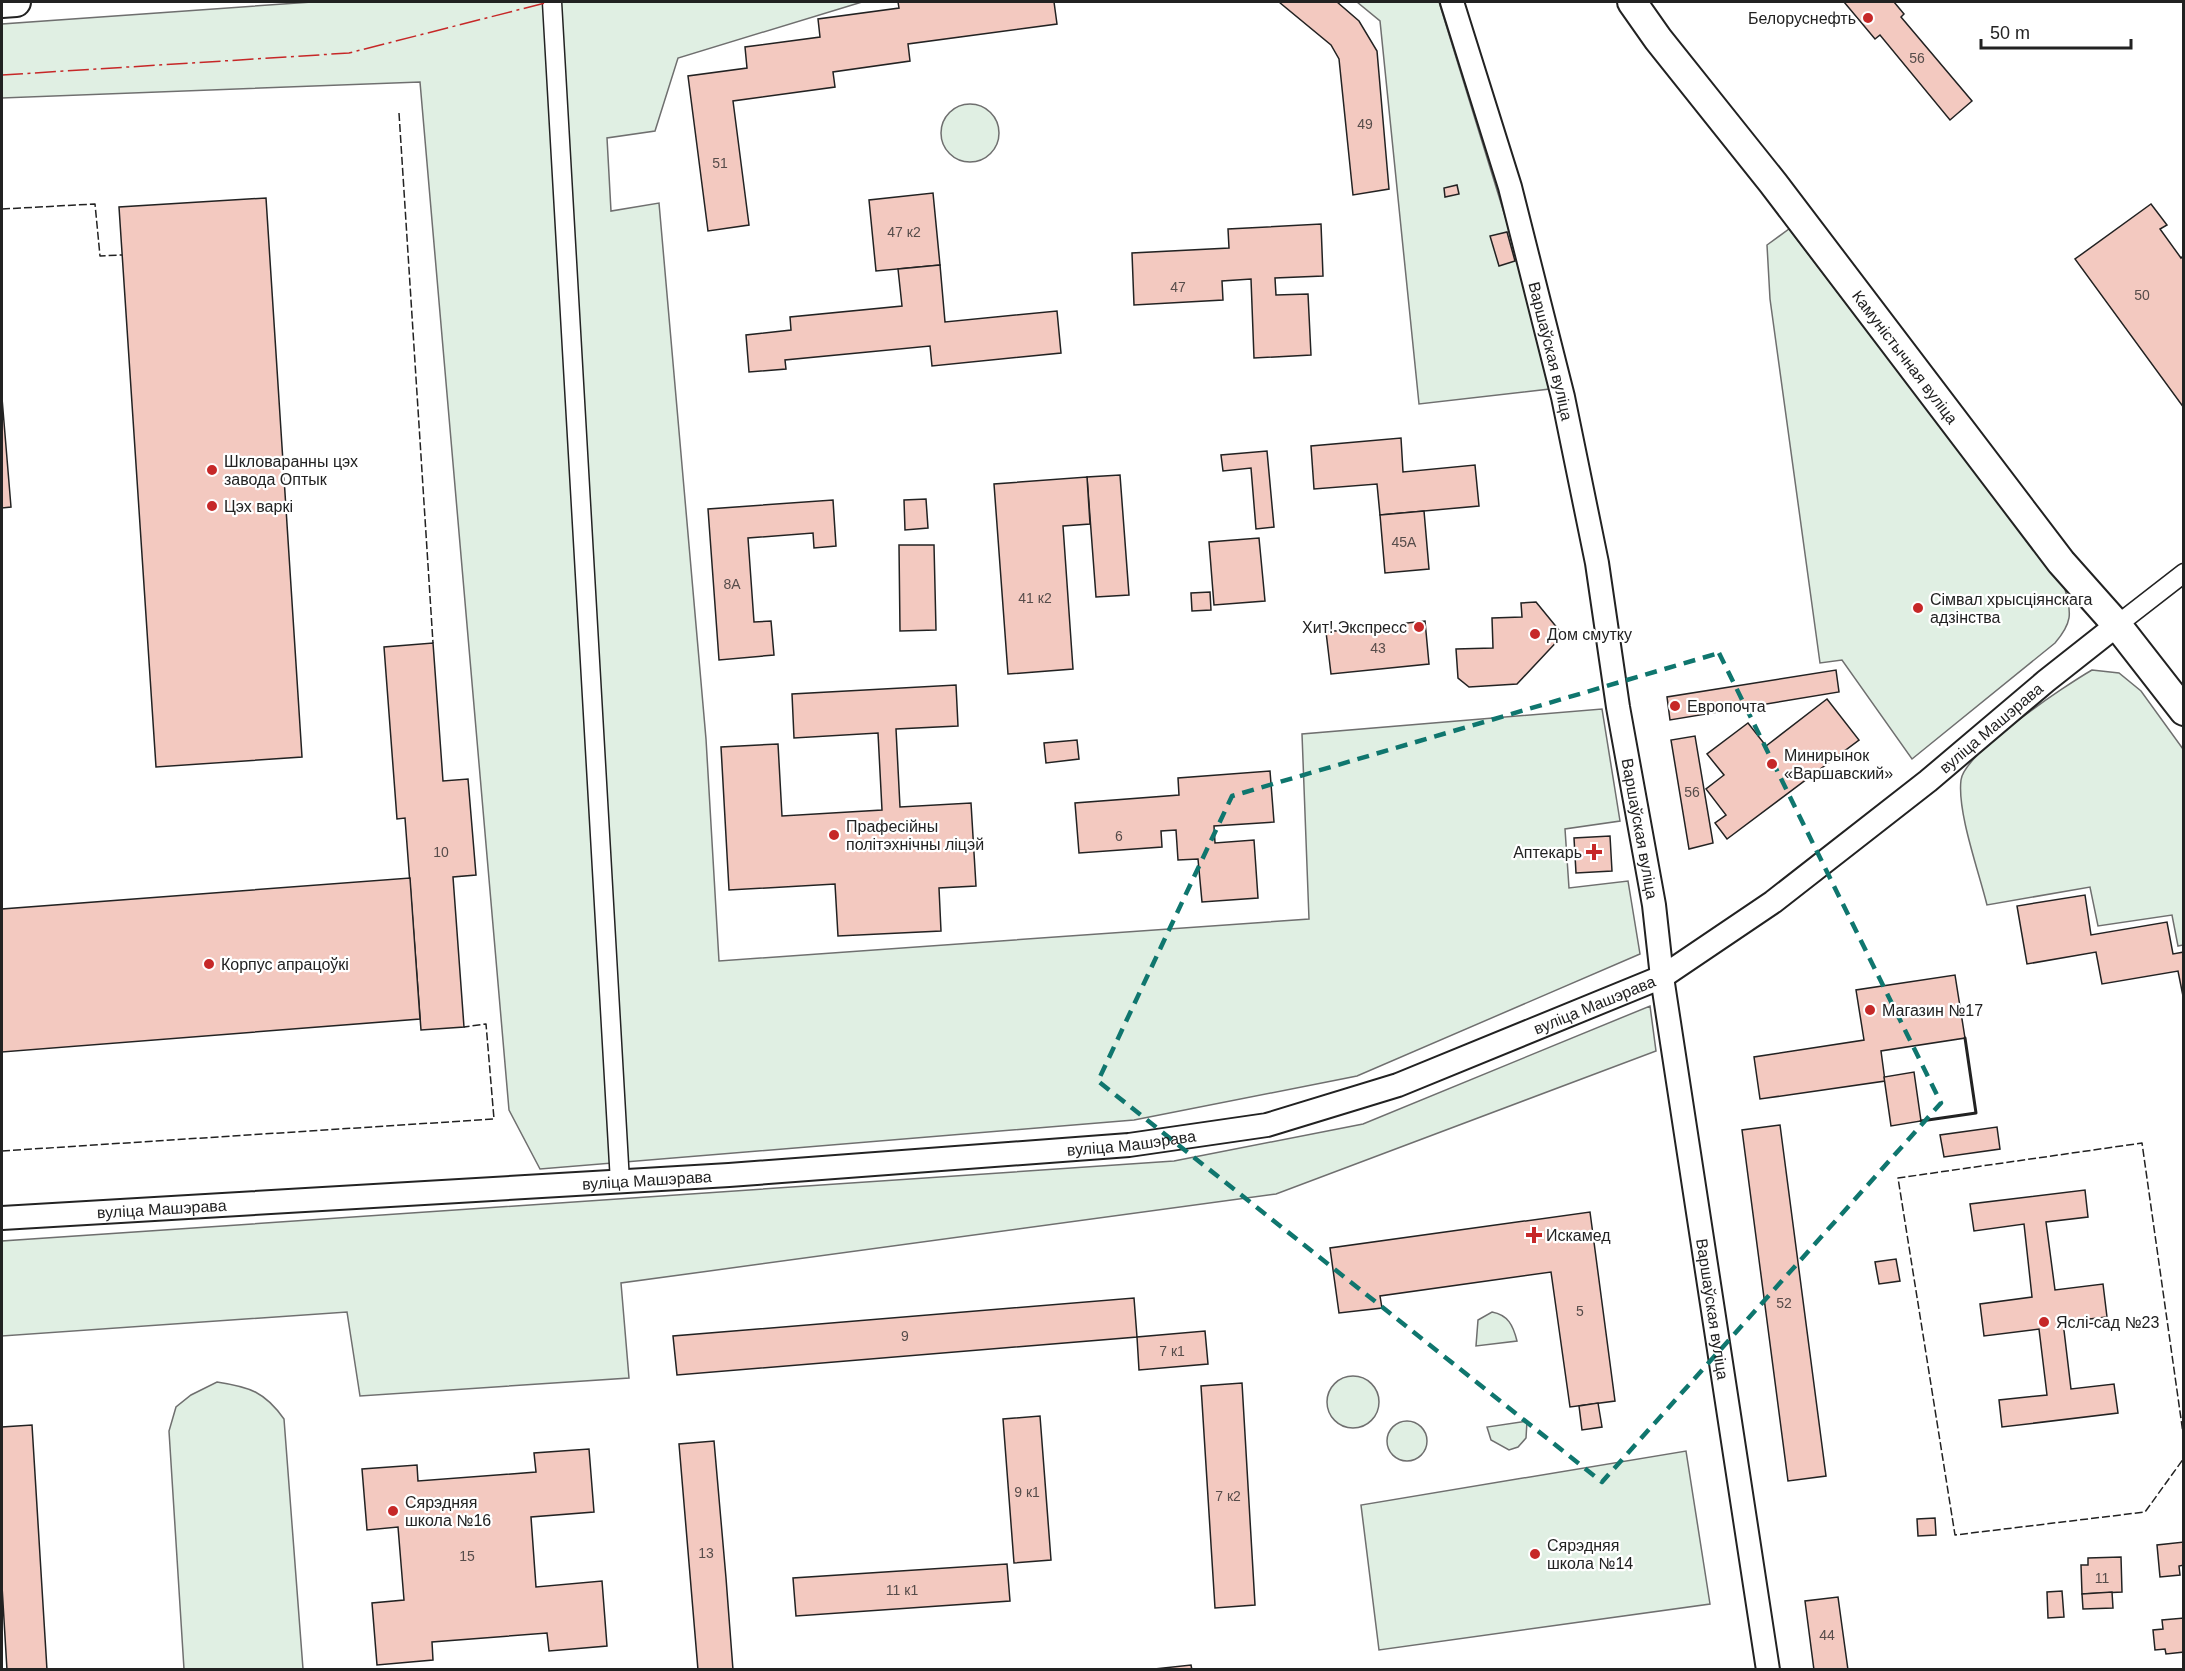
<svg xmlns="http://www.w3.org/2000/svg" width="2185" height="1671" viewBox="0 0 2185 1671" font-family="Helvetica,sans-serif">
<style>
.green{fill:#e0efe3;stroke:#6f6f6f;stroke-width:1.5}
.building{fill:#f3c9c0;stroke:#222;stroke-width:1.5}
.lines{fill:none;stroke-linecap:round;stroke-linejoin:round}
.minor-casing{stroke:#222;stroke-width:21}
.tertiary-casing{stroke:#222;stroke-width:26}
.primary-casing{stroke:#222;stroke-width:32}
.minor{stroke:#fff;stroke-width:18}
.tertiary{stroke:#fff;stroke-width:22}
.primary{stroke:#fff;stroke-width:28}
.fence{stroke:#222;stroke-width:1.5;stroke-dasharray:8 3;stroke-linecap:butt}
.wall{stroke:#222;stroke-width:3}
.power{stroke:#c62828;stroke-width:1.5;stroke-dasharray:21 4.5 3 4.5;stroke-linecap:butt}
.marked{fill:none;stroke:#0f766e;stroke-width:4.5;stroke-dasharray:12 8;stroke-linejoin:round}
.poi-dot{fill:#c62828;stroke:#fff;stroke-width:2}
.labels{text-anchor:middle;stroke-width:4.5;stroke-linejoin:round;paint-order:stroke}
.number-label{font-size:14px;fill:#564c4a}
.poi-label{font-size:16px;fill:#222;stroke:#fff;text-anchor:start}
.street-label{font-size:16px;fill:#222;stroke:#fff}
</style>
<rect width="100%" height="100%" fill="#fff"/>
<g class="green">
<path d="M312,2H862L678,58L655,131L607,138L611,211L659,203L706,739L719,961L1309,919L1302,734L1602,709L1620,821L1565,829L1569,888L1628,881L1640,954L1357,1076L1134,1120L540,1169L509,1110L420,82L2,98V24Z"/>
<path d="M1357,2H1439L1558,388L1419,404L1380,21Z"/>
<circle cx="970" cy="133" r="29"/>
<path d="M1789,229L2065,589C2072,614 2072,623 2055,643L1912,759L1842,660L1820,663L1770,299L1767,245Z"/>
<path d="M2092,670L2119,673L2141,691L2183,749V945L2178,946L2172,915L2098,926L2090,887L1987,905C1979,872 1957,812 1961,780C1964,753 2066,685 2092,670Z"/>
<path d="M1650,1006L1656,1051L1276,1194L621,1283L629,1378L360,1396L347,1312L2,1336V1241L1174,1161L1363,1124Z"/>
<path d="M1492,1312C1508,1315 1513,1325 1517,1341L1476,1346L1478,1320Z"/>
<circle cx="1353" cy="1402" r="26"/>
<path d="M217,1382C250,1387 265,1392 284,1419L303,1669H184L169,1431L176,1407L191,1395Z"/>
<circle cx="1407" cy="1441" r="20"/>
<path d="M1527,1421L1526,1438L1518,1447L1509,1450L1491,1440L1487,1427Z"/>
<path d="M1686,1451L1710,1604L1379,1650L1361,1505Z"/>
</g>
<g class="building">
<path d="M898,2H1054L1057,24L908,44L910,61L833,72L835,87L733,101L749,225L708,231L688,76L747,68L745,47L820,37L818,19L899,8Z"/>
<path d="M1279,2H1337L1359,21L1377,51L1389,189L1353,195L1339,59L1331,45Z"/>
<path d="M1844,2H1894L1904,14L1901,17L1972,101L1950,120L1880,35L1875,39Z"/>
<path d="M1457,185L1459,194L1445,197L1444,188Z"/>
<path d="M933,193L940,265L876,271L869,200Z"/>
<path d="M266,198L302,757L156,767L119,207Z"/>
<path d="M2151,204L2167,225L2160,229L2181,258L2184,255V408L2075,259Z"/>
<path d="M1321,224L1323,276L1275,278L1276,295L1308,294L1311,355L1254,358L1251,279L1222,281L1223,300L1134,305L1132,253L1229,248L1228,229Z"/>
<path d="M1507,232L1515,261L1499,266L1490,236Z"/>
<path d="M940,265L945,322L1057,311L1061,353L932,366L930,346L785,360L786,369L749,372L746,335L791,330L790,317L902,306L898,269Z"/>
<path d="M2,398L11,507L2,508Z"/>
<path d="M1401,438L1403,472L1475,465L1479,506L1380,515L1377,484L1314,489L1311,446Z"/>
<path d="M1267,451L1274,527L1256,529L1251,468L1223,471L1221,455Z"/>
<path d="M1120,475L1129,595L1096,597L1087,477Z"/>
<path d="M1087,477L1090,524L1063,526L1073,669L1008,674L994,484Z"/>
<path d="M926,499L928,528L905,530L904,500Z"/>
<path d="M833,500L836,546L814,548L813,533L748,538L754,622L771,621L774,655L719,660L708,509Z"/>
<path d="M1424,511L1429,569L1385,573L1380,515Z"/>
<path d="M1259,538L1265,601L1214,605L1209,542Z"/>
<path d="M899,545H934L936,630L900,631Z"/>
<path d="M1210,592L1211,610L1192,611L1191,593Z"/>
<path d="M1536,602L1563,635L1517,684L1469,687L1458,678L1456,649L1493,648L1492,618L1522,617L1521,603Z"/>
<path d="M1425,621L1429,664L1331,674L1326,632Z"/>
<path d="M433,643L443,781L468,779L476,875L453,877L464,1027L421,1030L405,818L397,819L384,647Z"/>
<path d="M1836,670L1839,692L1670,720L1667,697Z"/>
<path d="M956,685L958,726L896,729L900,807L971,803L976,886L939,888L941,931L838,936L835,884L729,890L721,747L778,744L782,816L882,810L878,733L794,738L792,694Z"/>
<path d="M1827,699L1859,740L1727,839L1715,823L1726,815L1706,789L1724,775L1707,754L1748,723L1766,746Z"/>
<path d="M1695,736L1713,843L1689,849L1671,740Z"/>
<path d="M1077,740L1079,759L1046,763L1044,743Z"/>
<path d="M1270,771L1274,822L1214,826L1215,843L1254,840L1258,898L1202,902L1198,859L1178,860L1176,830L1161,831L1162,847L1079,853L1075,803L1179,795L1178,778Z"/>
<path d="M1610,836L1612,871L1576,873L1574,838Z"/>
<path d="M410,878L420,1019L2,1052V909Z"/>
<path d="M2085,895L2091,935L2167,922L2173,954L2184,952V1001L2178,971L2102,984L2096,952L2027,964L2017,906Z"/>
<path d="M1955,975L1965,1038L1881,1051L1885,1081L1760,1099L1754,1057L1864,1040L1856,990Z"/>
<path d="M1914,1072L1921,1121L1891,1126L1884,1077Z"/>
<path d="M1780,1125L1826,1476L1788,1481L1742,1130Z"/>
<path d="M1997,1127L2000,1149L1944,1157L1940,1135Z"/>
<path d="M2085,1190L2088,1217L2046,1222L2055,1290L2103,1284L2107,1317L2063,1322L2071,1389L2114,1384L2118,1413L2002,1427L1999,1400L2047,1395L2039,1329L1984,1336L1980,1304L2032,1297L2024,1224L1974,1231L1970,1204Z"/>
<path d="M1590,1212L1615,1401L1570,1407L1551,1272L1380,1296L1382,1308L1339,1313L1330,1248Z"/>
<path d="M1896,1259L1900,1281L1879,1284L1875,1262Z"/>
<path d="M1134,1298L1137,1337L677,1375L673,1336Z"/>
<path d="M1205,1331L1208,1364L1139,1370L1137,1337Z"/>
<path d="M1242,1383L1255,1605L1215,1608L1201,1386Z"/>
<path d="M1598,1403L1602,1427L1582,1430L1579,1406Z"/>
<path d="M1040,1416L1051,1560L1014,1563L1003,1419Z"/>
<path d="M32,1425L47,1670H7L2,1586V1427Z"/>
<path d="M714,1441L726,1578L733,1670H698L679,1444Z"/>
<path d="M589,1449L594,1512L531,1517L536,1587L602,1581L607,1646L549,1651L547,1633L432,1642L433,1660L377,1665L372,1603L404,1600L398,1527L367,1530L362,1469L417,1465L418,1481L536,1472L534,1453Z"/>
<path d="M1935,1518L1936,1535L1918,1536L1917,1519Z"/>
<path d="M2184,1542V1565L2179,1566L2180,1575L2160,1577L2157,1545Z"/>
<path d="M2121,1557L2122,1592L2082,1594L2081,1565H2088V1558Z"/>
<path d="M1007,1564L1010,1601L796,1616L793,1578Z"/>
<path d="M2062,1591L2064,1617L2048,1618L2047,1592Z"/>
<path d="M2112,1592L2113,1608L2083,1609L2082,1594Z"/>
<path d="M1838,1597L1848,1670H1814L1805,1601Z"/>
<path d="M2184,1618V1652L2166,1654L2165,1649L2155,1650L2153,1630L2163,1629L2162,1620Z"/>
<path d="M1191,1665L1192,1670H1145Z"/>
</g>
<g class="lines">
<defs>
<g id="minor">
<path d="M552,2L620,1182"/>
<path d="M2117,625L2184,573"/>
</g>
<g id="tertiary">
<path id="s1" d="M1452,2L1510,187L1563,397L1597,563L1618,707L1654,905L1662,977L1768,1670"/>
<path id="s2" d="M2,1218L729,1175L1129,1145L1267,1125L1398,1085L1662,977L1773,902L1928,781L2046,681L2117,625"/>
</g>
<g id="primary">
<path id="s3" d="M1632,2L1658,39L1773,183L2061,562L2117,625L2184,711"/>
<path d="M2,3L16,2"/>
</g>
</defs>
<use href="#minor" class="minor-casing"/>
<use href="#tertiary" class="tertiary-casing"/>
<use href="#primary" class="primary-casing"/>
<use href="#minor" class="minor"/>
<use href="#tertiary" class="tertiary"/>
<use href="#primary" class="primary"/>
<g class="fence">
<path d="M399,113L433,643"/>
<path d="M2,209L95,204L100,256L122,255"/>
<path d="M2,1151L494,1119L486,1024L464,1027"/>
<path d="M2184,1440L2142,1143L1898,1178L1955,1535L2145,1512L2184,1458"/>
</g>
<path class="wall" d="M1921,1121L1976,1113L1965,1038"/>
<path class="power" d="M2,75L349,53L549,2"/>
</g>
<path class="marked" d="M1719,653L1941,1103L1602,1482L1098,1081L1232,796Z"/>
<g class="poi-dot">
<circle cx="1868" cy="18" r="6"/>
<circle cx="212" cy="470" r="6"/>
<circle cx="212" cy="506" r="6"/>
<circle cx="1918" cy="608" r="6"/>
<circle cx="1419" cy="627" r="6"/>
<circle cx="1535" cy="634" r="6"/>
<circle cx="1675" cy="706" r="6"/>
<circle cx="1772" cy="764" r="6"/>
<circle cx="834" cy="835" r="6"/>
<path d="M1591 843h6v6h6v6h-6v6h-6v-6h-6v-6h6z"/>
<circle cx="209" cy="964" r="6"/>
<circle cx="1870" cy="1010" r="6"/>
<path d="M1531 1226h6v6h6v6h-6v6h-6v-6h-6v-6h6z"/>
<circle cx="2044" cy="1322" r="6"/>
<circle cx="393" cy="1511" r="6"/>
<circle cx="1535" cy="1554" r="6"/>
</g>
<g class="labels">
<g class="number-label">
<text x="1917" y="63">56</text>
<text x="1365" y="129">49</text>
<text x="720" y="168">51</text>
<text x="904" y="237">47 к2</text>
<text x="1178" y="292">47</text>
<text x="2142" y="300">50</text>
<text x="1404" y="547">45А</text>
<text x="732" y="589">8А</text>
<text x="1035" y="603">41 к2</text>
<text x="1378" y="653">43</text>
<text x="1692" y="797">56</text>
<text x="1119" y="841">6</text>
<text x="441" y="857">10</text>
<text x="1784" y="1308">52</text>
<text x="1580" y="1316">5</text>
<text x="905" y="1341">9</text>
<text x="1172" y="1356">7 к1</text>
<text x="1027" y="1497">9 к1</text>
<text x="1228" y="1501">7 к2</text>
<text x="706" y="1558">13</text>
<text x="467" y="1561">15</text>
<text x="2102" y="1583">11</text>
<text x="902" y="1595">11 к1</text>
<text x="1827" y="1640">44</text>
</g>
<g class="poi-label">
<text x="1856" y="24" text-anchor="end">Белоруснефть</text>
<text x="224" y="467">Шкловаранны цэх<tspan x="224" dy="18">завода Оптык</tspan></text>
<text x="224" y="512">Цэх варкі</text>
<text x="1930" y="605">Сімвал хрысціянскага<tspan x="1930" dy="18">адзінства</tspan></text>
<text x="1407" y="633" text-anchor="end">Хит! Экспресс</text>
<text x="1547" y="640">Дом смутку</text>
<text x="1687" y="712">Европочта</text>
<text x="1784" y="761">Минирынок<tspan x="1784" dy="18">«Варшавский»</tspan></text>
<text x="846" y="832">Прафесійны<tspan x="846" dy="18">політэхнічны ліцэй</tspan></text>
<text x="1582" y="858" text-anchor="end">Аптекарь</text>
<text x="221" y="970">Корпус апрацоўкі</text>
<text x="1882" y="1016">Магазин №17</text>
<text x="1546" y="1241">Искамед</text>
<text x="2056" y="1328">Яслі-сад №23</text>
<text x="405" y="1508">Сярэдняя<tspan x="405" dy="18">школа №16</tspan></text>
<text x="1547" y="1551">Сярэдняя<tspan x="1547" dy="18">школа №14</tspan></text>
</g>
<g class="street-label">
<text dy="6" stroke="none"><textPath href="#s1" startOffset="363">Варшаўская вуліца</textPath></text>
<text dy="6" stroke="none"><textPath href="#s3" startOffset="448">Камуністычная вуліца</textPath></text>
<text dy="6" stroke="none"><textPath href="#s2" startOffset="2104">вуліца Машэрава</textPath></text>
<text dy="6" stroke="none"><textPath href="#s1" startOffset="849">Варшаўская вуліца</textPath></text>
<text dy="6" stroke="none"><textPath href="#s2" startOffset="1618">вуліца Машэрава</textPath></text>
<text dy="6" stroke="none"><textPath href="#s2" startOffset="1132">вуліца Машэрава</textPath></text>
<text dy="6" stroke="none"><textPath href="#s2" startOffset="646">вуліца Машэрава</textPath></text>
<text dy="6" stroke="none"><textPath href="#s2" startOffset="160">вуліца Машэрава</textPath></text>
<text dy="6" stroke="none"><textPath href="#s1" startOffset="1335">Варшаўская вуліца</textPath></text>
</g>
</g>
<rect width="2185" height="1671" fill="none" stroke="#222222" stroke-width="6"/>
<path d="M1981 39v9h150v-9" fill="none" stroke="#222222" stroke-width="3"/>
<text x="1990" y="39" font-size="18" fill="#222222" stroke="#ffffff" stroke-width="4.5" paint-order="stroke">50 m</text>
</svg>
